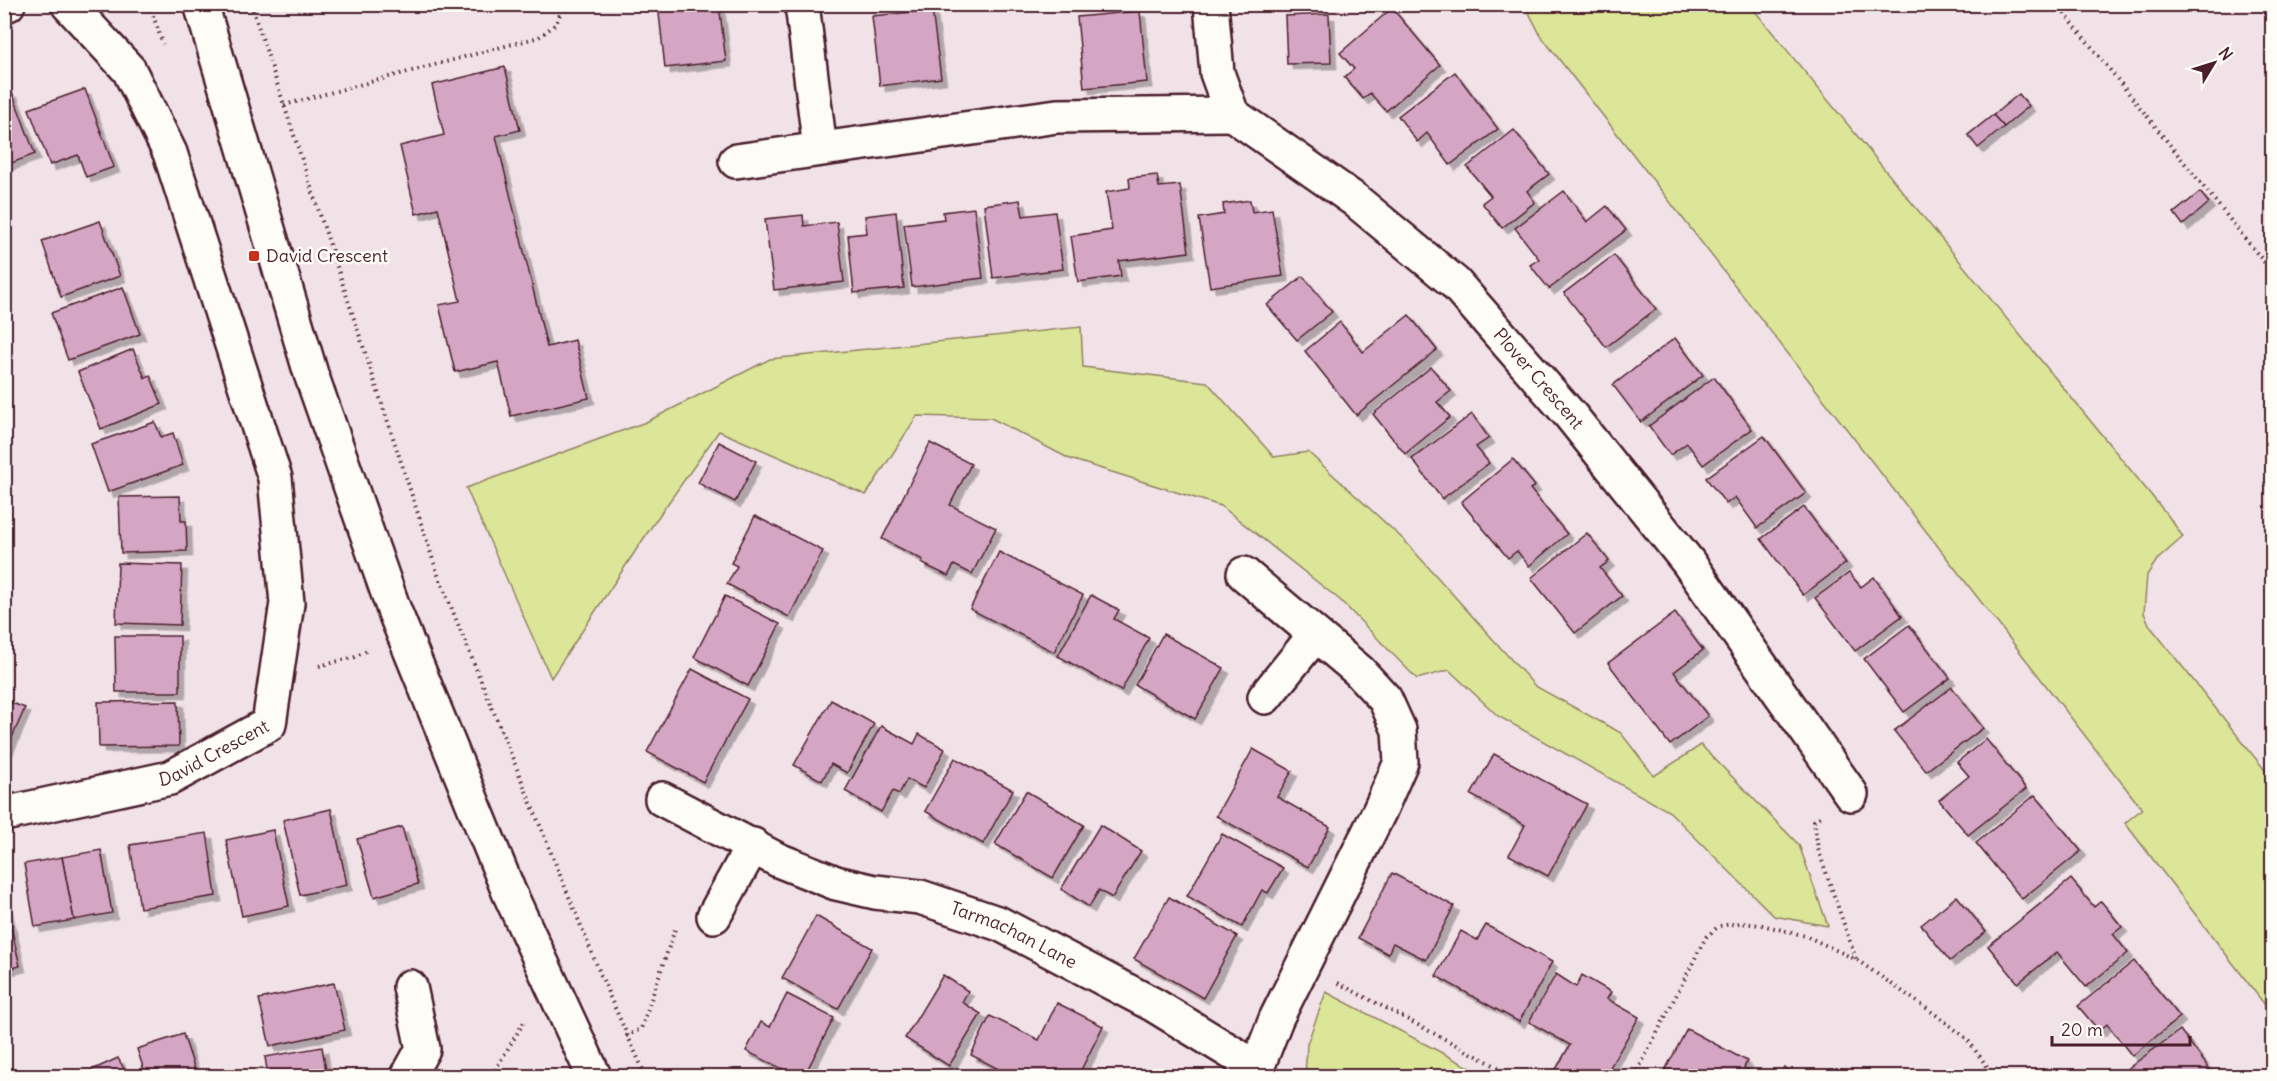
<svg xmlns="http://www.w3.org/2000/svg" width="2277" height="1081" viewBox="0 0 2277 1081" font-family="Delius,sans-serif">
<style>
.green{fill:#dbe698;stroke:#928262;stroke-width:1.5}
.building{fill:#d5a5c4;stroke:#4a1f2b;stroke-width:1.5;filter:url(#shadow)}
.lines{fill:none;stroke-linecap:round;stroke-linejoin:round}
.minor-casing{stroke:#4a1f2b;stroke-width:38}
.major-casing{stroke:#4a1f2b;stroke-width:38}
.path{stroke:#4a1f2b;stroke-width:4;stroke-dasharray:1.5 4.5;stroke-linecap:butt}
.minor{stroke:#fdfcf7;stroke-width:33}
.major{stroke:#fdfcf7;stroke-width:33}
.poi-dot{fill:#c8321e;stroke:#fdfcf7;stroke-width:2}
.labels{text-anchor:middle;stroke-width:5;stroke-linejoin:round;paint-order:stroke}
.poi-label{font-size:18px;fill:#4a1f2b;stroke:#fdfcf7;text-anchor:start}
.street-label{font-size:18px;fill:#4a1f2b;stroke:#fdfcf7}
</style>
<defs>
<filter id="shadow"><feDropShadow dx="5.5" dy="5.5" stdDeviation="0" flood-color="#0004"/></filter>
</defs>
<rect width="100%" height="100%" fill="#f1e2e8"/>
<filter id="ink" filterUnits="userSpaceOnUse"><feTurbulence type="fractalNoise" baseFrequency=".0167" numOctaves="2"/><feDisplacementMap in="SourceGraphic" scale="12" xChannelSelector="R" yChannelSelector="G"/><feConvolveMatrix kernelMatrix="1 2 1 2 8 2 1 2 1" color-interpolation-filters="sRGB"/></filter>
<g filter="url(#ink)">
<g class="green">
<path d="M1525,5H1750L2169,517L2183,537L2157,560L2147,575L2144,613L2150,626L2272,779V1014L2125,823L2142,809L1541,36Z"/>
<path d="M1081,327L1083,367L1207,382L1274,457L1308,452L1404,540L1535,686L1621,733L1654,776L1701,745L1799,845L1828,926L1774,916L1670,812L1498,716L1449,670L1417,679L1340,600L1221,506L1070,459L991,418L917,416L866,495L719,431L654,523L551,678L466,488L646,422L770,359Z"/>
<path d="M1326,992L1486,1076H1305L1307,1044Z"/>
</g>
<g class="building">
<path d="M658,4H719L726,61L665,68Z"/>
<path d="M1392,8L1440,65L1386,111L1370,93L1363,99L1344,77L1354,69L1340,53Z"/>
<path d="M932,10L941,78L880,86L872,16Z"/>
<path d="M1140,11L1147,82L1084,88L1077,17Z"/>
<path d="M1329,14L1331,63L1287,64L1285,16Z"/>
<path d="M505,67L520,130L496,136L547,347L575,340L589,398L511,416L498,362L455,372L439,305L460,301L438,208L416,214L400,146L444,135L432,85Z"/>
<path d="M1455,72L1498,129L1450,165L1427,133L1417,142L1398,116Z"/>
<path d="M85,89L114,167L86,177L78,155L50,165L29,109Z"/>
<path d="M12,92L35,154L4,166V94Z"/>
<path d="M2019,94L2029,106L2004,127L1993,115Z"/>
<path d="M1993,115L2004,127L1978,148L1968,135Z"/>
<path d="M1514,130L1549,174L1527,191L1535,202L1502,228L1482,203L1491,196L1467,167Z"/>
<path d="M1157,175L1159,187L1180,185L1189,252L1119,261L1121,276L1078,282L1071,236L1112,230L1106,192L1130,188L1129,178Z"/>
<path d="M1564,191L1587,222L1607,206L1626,230L1549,289L1530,265L1539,259L1515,228Z"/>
<path d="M2200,192L2209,203L2183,225L2174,213Z"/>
<path d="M1020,200L1023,216L1055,212L1063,269L993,278L984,205Z"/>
<path d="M1250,200L1252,212L1272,209L1283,276L1210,287L1199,218L1224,214L1223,204Z"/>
<path d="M974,208L983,278L912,287L904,224L944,219L943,212Z"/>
<path d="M896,212L904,288L854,293L848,235L867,233L865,216Z"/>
<path d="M803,215L804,226L837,222L844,282L774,290L765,219Z"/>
<path d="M100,221L120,276L61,297L42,241Z"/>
<path d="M1614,255L1656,309L1606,347L1564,293Z"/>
<path d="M1303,276L1332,312L1297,340L1267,305Z"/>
<path d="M123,287L140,334L68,360L51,313Z"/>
<path d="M1409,315L1437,350L1356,415L1305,351L1340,322L1363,352Z"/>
<path d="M1675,338L1703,375L1641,422L1613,385Z"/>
<path d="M133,349L145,378L150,375L162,404L101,429L78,372Z"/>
<path d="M1431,367L1451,391L1437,402L1450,417L1405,454L1373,414Z"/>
<path d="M1714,377L1752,429L1703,465L1687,443L1670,455L1649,426Z"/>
<path d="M1472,414L1489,438L1476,447L1489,463L1442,499L1412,459Z"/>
<path d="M155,422L161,437L173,433L183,465L108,492L91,444Z"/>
<path d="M1764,436L1806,493L1757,528L1735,497L1726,504L1706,478Z"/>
<path d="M719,442L756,461L735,502L698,483Z"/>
<path d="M930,443L971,464L950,505L996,528L972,574L954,565L948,576L921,563L923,560L882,539Z"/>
<path d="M1513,459L1535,486L1530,489L1567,534L1529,566L1517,551L1508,558L1461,502Z"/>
<path d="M180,496L181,521H186L187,551L121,553L119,497Z"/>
<path d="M1804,507L1846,563L1803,595L1761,539Z"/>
<path d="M755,516L823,551L789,617L727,584L737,566L731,563Z"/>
<path d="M1587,533L1609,561L1600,568L1622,596L1575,633L1531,578Z"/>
<path d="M999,552L1083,595L1054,652L970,609Z"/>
<path d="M118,563L182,565L180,625L116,623Z"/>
<path d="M1849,573L1861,587L1874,577L1902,616L1855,651L1815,598Z"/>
<path d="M1091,595L1119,610L1114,619L1149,638L1121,691L1058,656Z"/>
<path d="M725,596L780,624L748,686L694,657Z"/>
<path d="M1675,613L1703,650L1674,672L1708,716L1670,745L1608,663Z"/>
<path d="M1909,625L1950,678L1904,712L1864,659Z"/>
<path d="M1163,634L1224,668L1195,719L1135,685Z"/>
<path d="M115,636H180V692H116Z"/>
<path d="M692,669L748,699L703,782L647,752Z"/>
<path d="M1952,687L1983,728L1926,771L1894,731Z"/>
<path d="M4,700L25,708L4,756Z"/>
<path d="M831,700L874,724L847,773L831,764L822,781L794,765Z"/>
<path d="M178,701L179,746L99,747L98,702Z"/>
<path d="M881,726L914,744L919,734L945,749L924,788L907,779L899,794L893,791L881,812L845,791Z"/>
<path d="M1986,739L2026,789L1968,835L1939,800L1969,776L1957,762Z"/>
<path d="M1253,749L1292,771L1277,797L1330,827L1308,867L1216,816Z"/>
<path d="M1494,754L1587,804L1548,876L1509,855L1525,825L1471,795Z"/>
<path d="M955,758L1013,790L983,844L925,811Z"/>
<path d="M1026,791L1084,825L1053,878L995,844Z"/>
<path d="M2035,795L2081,851L2022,899L1976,843Z"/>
<path d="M331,809L347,885L300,895L283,820Z"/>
<path d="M1100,825L1141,851L1112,898L1099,890L1089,907L1061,889Z"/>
<path d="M402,827L418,884L374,897L357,839Z"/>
<path d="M273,830L289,906L242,916L226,840Z"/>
<path d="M207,833L216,896L140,908L130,845Z"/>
<path d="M1222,834L1283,868L1268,893L1262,890L1242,927L1187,896Z"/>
<path d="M101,850L112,913L74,920L62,857Z"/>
<path d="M62,857L74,920L35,927L24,864Z"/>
<path d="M1392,873L1454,906L1426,960L1393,943L1388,954L1358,938Z"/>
<path d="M2071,879L2094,907L2101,901L2122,927L2113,934L2128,953L2086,987L2057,952L2018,983L1988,946Z"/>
<path d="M4,896L20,966L4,970Z"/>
<path d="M1957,896L1986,932L1950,961L1921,925Z"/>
<path d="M1169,897L1237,936L1203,998L1134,959Z"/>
<path d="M816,916L872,948L838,1009L782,978Z"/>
<path d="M1486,925L1552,962L1519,1022L1436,976L1461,931L1477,940Z"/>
<path d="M2134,961L2180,1017L2132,1056L2107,1024L2099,1031L2078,1006Z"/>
<path d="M1556,974L1576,987L1582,975L1611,992L1607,999L1639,1017L1605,1076H1552L1570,1045L1529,1022Z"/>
<path d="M943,975L968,991L962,1002L981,1014L949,1066L905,1038Z"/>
<path d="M334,983L345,1030L270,1046L259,999Z"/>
<path d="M787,994L834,1018L804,1076H797L746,1051L761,1022L770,1027Z"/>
<path d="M1057,1003L1103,1026L1078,1076H1012L971,1055L990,1016L1039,1040Z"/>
<path d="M1687,1029L1747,1061L1744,1068L1760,1076H1662Z"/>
<path d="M2180,1030L2215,1076H2127L2123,1072Z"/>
<path d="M183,1034L197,1076H146L137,1049Z"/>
<path d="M322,1047L327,1076H268L265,1057Z"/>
<path d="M118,1058L128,1076H79Z"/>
<path d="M1784,1067L1800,1076H1779Z"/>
</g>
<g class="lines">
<defs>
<g id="minor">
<path d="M802,4L820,149"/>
<path id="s1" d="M1211,4L1217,73L1232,114L1355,200L1455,283L1571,416L1688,562L1851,794"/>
<path d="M4,5L8,4"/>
<path d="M736,161L1057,116L1232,114"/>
<path d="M1244,574L1359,671L1385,699L1399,730L1401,762L1380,810L1276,1019L1257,1068"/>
<path d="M1265,697L1315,635"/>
<path id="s2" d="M662,799L778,860L836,883L875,892L920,897L1000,924L1154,1005L1257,1068"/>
<path id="s3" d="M4,814L170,778L269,724L287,603L275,478L170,153L129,70L68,4"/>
<path d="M714,916L753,845"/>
<path d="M408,1076L423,1049L410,987"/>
</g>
<path id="major" d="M201,4L311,374L394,610L509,892L594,1076"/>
</defs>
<use href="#minor" class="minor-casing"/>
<use href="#major" class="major-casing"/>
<g class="path">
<path d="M149,4L163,44"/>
<path d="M251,4L438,575L609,995L646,1076"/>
<path d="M2057,4L2272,272"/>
<path d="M284,105L539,37L556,24L564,4"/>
<path d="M319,666L355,657L366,651"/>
<path d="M1820,817L1814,821L1818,849L1856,959"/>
<path d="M1338,983L1515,1076"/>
<path d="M626,1036L641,1029L675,929"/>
<path d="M495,1070L524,1022"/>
<path d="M1635,1076L1706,937L1719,926L1740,923L1762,925L1806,936L1857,960L1939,1017L1967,1039L1994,1076"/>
</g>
<use href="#minor" class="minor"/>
<use href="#major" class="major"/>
</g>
</g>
<rect class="poi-dot" x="248" y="250" width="12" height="12" rx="3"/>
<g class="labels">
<g class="poi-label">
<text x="266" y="262">David Crescent</text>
</g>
<g class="street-label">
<text dy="6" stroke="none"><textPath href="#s1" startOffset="520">Plover Crescent</textPath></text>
<text dy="6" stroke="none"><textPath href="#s3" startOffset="220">David Crescent</textPath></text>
<text dy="6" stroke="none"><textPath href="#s2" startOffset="380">Tarmachan Lane</textPath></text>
</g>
</g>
<rect width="2277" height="1081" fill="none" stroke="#fdfcf7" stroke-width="24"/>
<rect x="12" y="12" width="2253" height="1057" fill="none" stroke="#4a1f2b" stroke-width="2" filter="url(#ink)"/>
<g transform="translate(2214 63) rotate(52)" stroke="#fdfcf7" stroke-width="4.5" paint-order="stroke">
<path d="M0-4.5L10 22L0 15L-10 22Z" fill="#4a1f2b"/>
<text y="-9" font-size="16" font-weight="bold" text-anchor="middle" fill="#4a1f2b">N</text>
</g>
<path d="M2052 1036v9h138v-9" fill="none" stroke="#4a1f2b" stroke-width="3"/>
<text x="2061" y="1036" font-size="18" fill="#4a1f2b" stroke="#fdfcf7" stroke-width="4.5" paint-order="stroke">20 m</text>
</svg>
